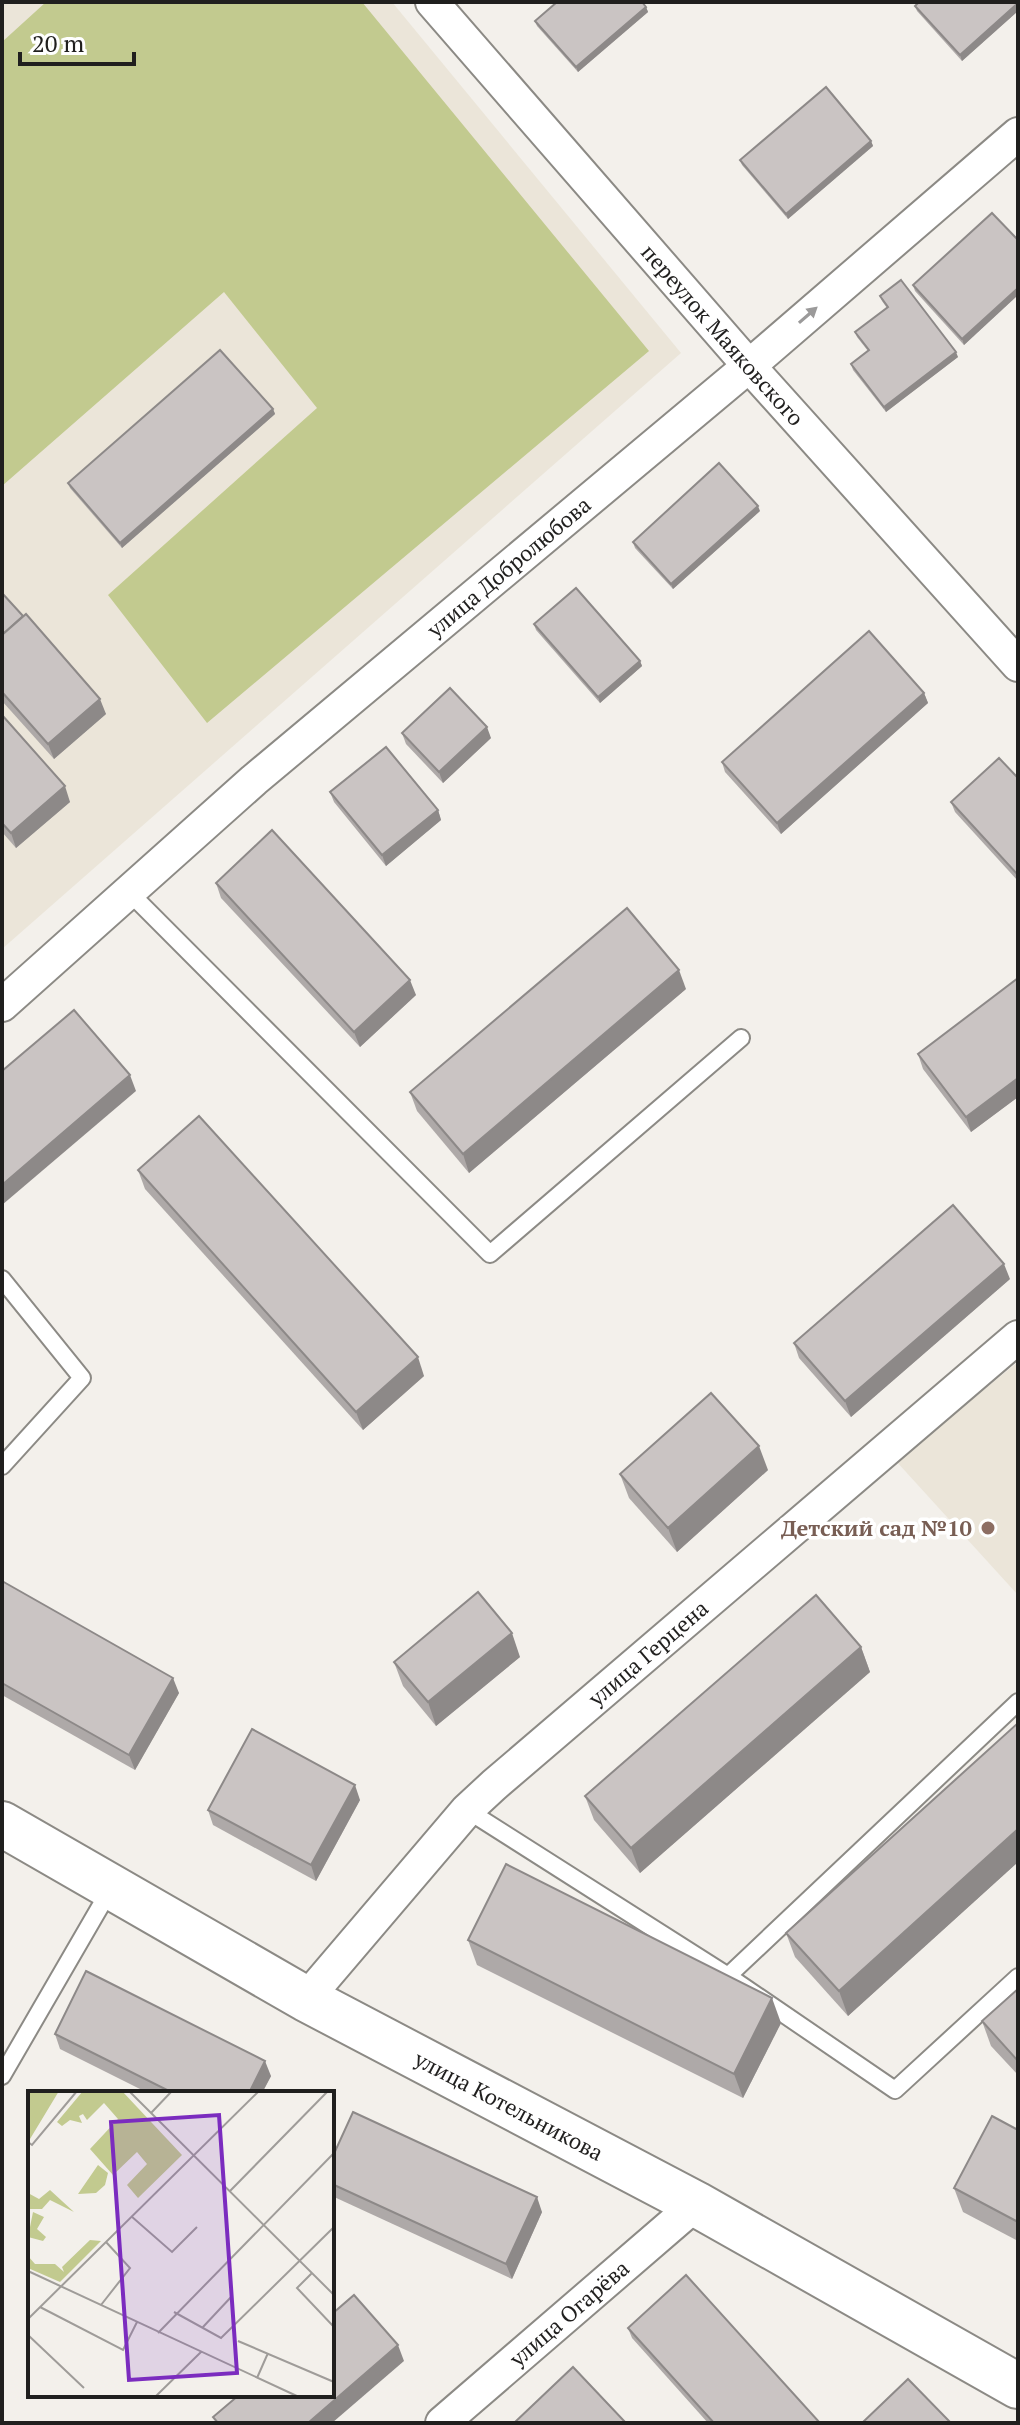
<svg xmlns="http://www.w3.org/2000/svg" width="1020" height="2425" viewBox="0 0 1020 2425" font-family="'PT Serif',serif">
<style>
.built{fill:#ebe5d9}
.green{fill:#c2ca8f}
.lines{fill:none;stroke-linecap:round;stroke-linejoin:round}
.lane-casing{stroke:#8c8a85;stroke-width:20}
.street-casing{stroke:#8c8a85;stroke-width:36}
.secondary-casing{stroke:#8c8a85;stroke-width:48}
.lane{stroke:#fff;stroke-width:16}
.street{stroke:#fff;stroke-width:32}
.secondary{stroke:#fff;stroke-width:44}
.wall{fill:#aea9a8}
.shaded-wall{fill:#8d8988}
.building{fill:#cac4c3;stroke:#8d8988;stroke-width:2}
.oneway{fill:#9b9a9a}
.education-dot{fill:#8d6e63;stroke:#fff;stroke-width:3}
.labels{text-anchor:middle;stroke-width:7;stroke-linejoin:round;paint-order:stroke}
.street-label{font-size:22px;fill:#201f1e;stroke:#fff}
.education-label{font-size:22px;font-weight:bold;fill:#785e54;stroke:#fff;text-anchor:end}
.inset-road{fill:none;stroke:#9f9c99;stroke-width:2}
.view{fill:#7b2cbf;fill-opacity:0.15;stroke:#7b2cbf;stroke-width:4}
.inset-edge{fill:none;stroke:#201f1e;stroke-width:4}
</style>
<rect width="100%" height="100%" fill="#f3f0eb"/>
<g class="built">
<path d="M2,2H392L681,353L2,949Z"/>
<path d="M1018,1362V1595L896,1461Z"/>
</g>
<path class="green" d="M46,2H362L649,351L207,723L108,595L317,408L224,292L2,486V42Z"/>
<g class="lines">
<defs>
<g id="lane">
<path d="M129,892L490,1254L741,1038"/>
<path d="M2,1279L82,1378L2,1466"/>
<path d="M467,1810L728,1976L895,2090L1018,1977"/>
<path d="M728,1976L1018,1702"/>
<path d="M2,2076L111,1888"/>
</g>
<g id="street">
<path id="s1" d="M432,2L749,366L1018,665"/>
<path id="s2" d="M2,1005L254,780L749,366L1018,134"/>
<path id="s3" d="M306,1999L467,1810L494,1785L1018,1337"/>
<path id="s4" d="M442,2423L696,2204"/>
</g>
<g id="secondary">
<path id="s5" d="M2,1824L306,1999L696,2204L1018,2386"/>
</g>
</defs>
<use href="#lane" class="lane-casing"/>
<use href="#street" class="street-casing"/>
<use href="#secondary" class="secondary-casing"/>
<use href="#lane" class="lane"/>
<use href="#street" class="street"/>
<use href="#secondary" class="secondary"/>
</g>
<g class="wall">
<path d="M1018,2V11L962,61L917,11L915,6Z"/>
<path d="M646,7L648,12L578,72L537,26L535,21Z"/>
<path d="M871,141L873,146L788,219L742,165L740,160Z"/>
<path d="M1018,240V295L964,345L915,291L913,285Z"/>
<path d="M880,296L958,357L886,412L853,370L851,364L868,351L857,337L855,332L887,308L882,301Z"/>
<path d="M273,409L275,414L122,548L70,488L68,483Z"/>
<path d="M760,511L673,589L635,548L633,542Z"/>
<path d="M2,593L106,714L54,759L2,701Z"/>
<path d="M534,624L640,661L642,666L600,703L536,630Z"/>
<path d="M924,693L928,703L781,834L725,772L722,762Z"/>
<path d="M2,715L70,802L16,848L2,832Z"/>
<path d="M402,733L491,738L443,783L406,744Z"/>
<path d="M1018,778V881L955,812L951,802Z"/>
<path d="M330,792L438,810L441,820L386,866L334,802Z"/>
<path d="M216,883L416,995L360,1047L221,898Z"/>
<path d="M1018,978V1097L971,1132L923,1069L918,1054Z"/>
<path d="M686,989L469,1173L417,1111L410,1092Z"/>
<path d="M138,1170L424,1376L363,1430L145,1189Z"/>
<path d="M1010,1279L851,1417L799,1358L794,1343Z"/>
<path d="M768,1470L677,1552L629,1498L620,1474Z"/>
<path d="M2,1581L179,1693L135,1770L2,1695Z"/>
<path d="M861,1647L870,1672L640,1873L594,1820L585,1796Z"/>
<path d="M520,1657L436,1726L403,1686L394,1662Z"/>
<path d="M1018,1723V1862L848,2016L795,1957L786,1933Z"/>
<path d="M360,1800L316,1881L213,1825L208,1810Z"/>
<path d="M468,1940L781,2023L743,2098L477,1965Z"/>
<path d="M1018,1989V2075L991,2046L982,2021Z"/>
<path d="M55,2034L271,2076L262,2093H148L60,2049Z"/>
<path d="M1018,2130V2241L963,2212L954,2188Z"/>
<path d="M332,2158L542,2212L512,2279L332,2196Z"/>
<path d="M628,2328L820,2423H708L632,2338Z"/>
</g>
<g class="shaded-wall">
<path d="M1018,3V11L962,61L960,55Z"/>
<path d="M646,7L648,12L578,72L576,67Z"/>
<path d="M871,141L873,146L788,219L786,214Z"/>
<path d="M1018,288V295L964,345L962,339Z"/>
<path d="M956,352L958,357L886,412L884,407Z"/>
<path d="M273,409L275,414L122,548L120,543Z"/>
<path d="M758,506L760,511L673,589L671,584Z"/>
<path d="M640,661L642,666L600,703L598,697Z"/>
<path d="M924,693L928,703L781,834L777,823Z"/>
<path d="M100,699L106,714L54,759L48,744Z"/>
<path d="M487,727L491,738L443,783L439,772Z"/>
<path d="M65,786L70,802L16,848L11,833Z"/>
<path d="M438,810L441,820L386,866L382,855Z"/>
<path d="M679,970L686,989L469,1173L463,1154Z"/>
<path d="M410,980L416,995L360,1047L354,1032Z"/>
<path d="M130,1075L136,1091L2,1205V1185Z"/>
<path d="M1018,1078V1097L971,1132L966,1117Z"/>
<path d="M1004,1264L1010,1279L851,1417L845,1401Z"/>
<path d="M418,1357L424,1376L363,1430L356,1412Z"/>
<path d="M759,1446L768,1470L677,1552L668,1528Z"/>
<path d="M512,1633L520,1657L436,1726L428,1702Z"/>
<path d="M861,1647L870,1672L640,1873L631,1848Z"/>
<path d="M173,1678L179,1693L135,1770L129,1755Z"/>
<path d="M355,1785L360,1800L316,1881L311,1865Z"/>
<path d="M1018,1829V1862L848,2016L839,1991Z"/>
<path d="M772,1998L781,2023L743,2098L734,2074Z"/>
<path d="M265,2061L271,2076L262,2093H249Z"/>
<path d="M537,2197L542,2212L512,2279L506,2264Z"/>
<path d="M398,2345L404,2361L332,2423H308Z"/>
</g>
<g class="building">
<path d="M557,2H642L646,7L576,67L535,21Z"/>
<path d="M919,2H1018V3L960,55L915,6Z"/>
<path d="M826,87L871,141L786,214L740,160Z"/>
<path d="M992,213L1018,240V288L962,339L913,285Z"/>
<path d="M901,280L956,352L884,407L851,364L869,350L855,332L888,307L880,296Z"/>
<path d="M220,350L273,409L120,543L68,483Z"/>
<path d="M719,463L758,506L671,584L633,542Z"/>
<path d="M576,588L640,661L598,697L534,624Z"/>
<path d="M2,593L23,616L2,635Z"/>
<path d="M26,614L100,699L48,744L2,692V635Z"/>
<path d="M869,631L924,693L777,823L722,762Z"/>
<path d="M450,688L487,727L439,772L402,733Z"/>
<path d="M2,715L65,786L11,833L2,823Z"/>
<path d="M386,747L438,810L382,855L330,792Z"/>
<path d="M999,758L1018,778V875L951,802Z"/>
<path d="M272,830L410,980L354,1032L216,883Z"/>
<path d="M627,908L679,970L463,1154L410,1092Z"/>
<path d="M1018,978V1078L966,1117L918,1054Z"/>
<path d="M74,1010L130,1075L2,1185V1071Z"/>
<path d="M199,1116L418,1357L356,1412L138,1170Z"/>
<path d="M953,1205L1004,1264L845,1401L794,1343Z"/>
<path d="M711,1393L759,1446L668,1528L620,1474Z"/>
<path d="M2,1581L173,1678L129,1755L2,1683Z"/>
<path d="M478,1592L512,1633L428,1702L394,1662Z"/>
<path d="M816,1595L861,1647L631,1848L585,1796Z"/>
<path d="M1018,1723V1829L839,1991L786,1933Z"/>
<path d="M252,1729L355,1785L311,1865L208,1810Z"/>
<path d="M506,1864L772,1998L734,2074L468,1940Z"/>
<path d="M86,1971L265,2061L249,2093H173L55,2034Z"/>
<path d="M1018,1989V2061L982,2021Z"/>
<path d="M353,2112L537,2197L506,2264L332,2184V2158Z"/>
<path d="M992,2116L1018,2130V2222L954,2188Z"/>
<path d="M686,2275L820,2423H714L628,2328Z"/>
<path d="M354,2295L398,2345L308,2423H218L213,2417L239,2395H332V2314Z"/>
<path d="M573,2367L626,2423H514Z"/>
<path d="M908,2379L951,2423H862Z"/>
</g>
<defs><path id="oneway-solid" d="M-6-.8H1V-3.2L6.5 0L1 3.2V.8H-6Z" transform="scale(2)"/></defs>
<use class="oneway" href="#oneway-solid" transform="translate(808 315) rotate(-41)"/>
<circle class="education-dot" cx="988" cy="1528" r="8"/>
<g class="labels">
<g class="street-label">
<text dy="8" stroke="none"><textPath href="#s1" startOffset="442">переулок Маяковского</textPath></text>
<text dy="8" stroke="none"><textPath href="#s2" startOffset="670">улица Добролюбова</textPath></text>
<text dy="8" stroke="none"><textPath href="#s3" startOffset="488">улица Герцена</textPath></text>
<text dy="8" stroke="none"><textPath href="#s5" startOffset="580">улица Котельникова</textPath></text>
<text dy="8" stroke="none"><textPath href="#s4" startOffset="168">улица Огарёва</textPath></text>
</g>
<g class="education-label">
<text x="972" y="1536">Детский сад №10</text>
</g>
</g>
<g transform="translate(28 2091)">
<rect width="306" height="306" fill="#f3f0eb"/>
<path d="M0,0H31L2,48L0,47ZM55,0H94L154,64L110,107L99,94L119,73L109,61L85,84L62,58L90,28L76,12L59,29L55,23L51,25L54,32L42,29L34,35L29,31ZM70,74L80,82L77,94L68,102L50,103ZM22,99L46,121L22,109L14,118H0V102L11,108ZM5,121L16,126L9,138L18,146L15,150L0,146ZM62,149L73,150L32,191L0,177V165L7,173H27L36,181L34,176Z" fill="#c2ca8f"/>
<path class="inset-road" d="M101,0L306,204M123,22L144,0M0,51L4,54L49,0M202,100L300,0M103,125L144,161L169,136M0,180L271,306M284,182L269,197L306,236M73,214L102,177L78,151M12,216L95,259L109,231M146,221L193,247L306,136M0,228L231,0M175,236L204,205M130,242L306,62M0,244L56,297M210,250L306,291M229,287L240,262M127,306L173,261"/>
<path class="view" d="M191,24L209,282L101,289L83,31Z"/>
<rect width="306" height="306" class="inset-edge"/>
</g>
<rect width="1020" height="2425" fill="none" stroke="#201f1e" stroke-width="8"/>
<path d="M20 52v12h114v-12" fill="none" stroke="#201f1e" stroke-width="4"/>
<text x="32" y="52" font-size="24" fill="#201f1e" stroke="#ffffff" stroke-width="6" paint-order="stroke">20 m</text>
</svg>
